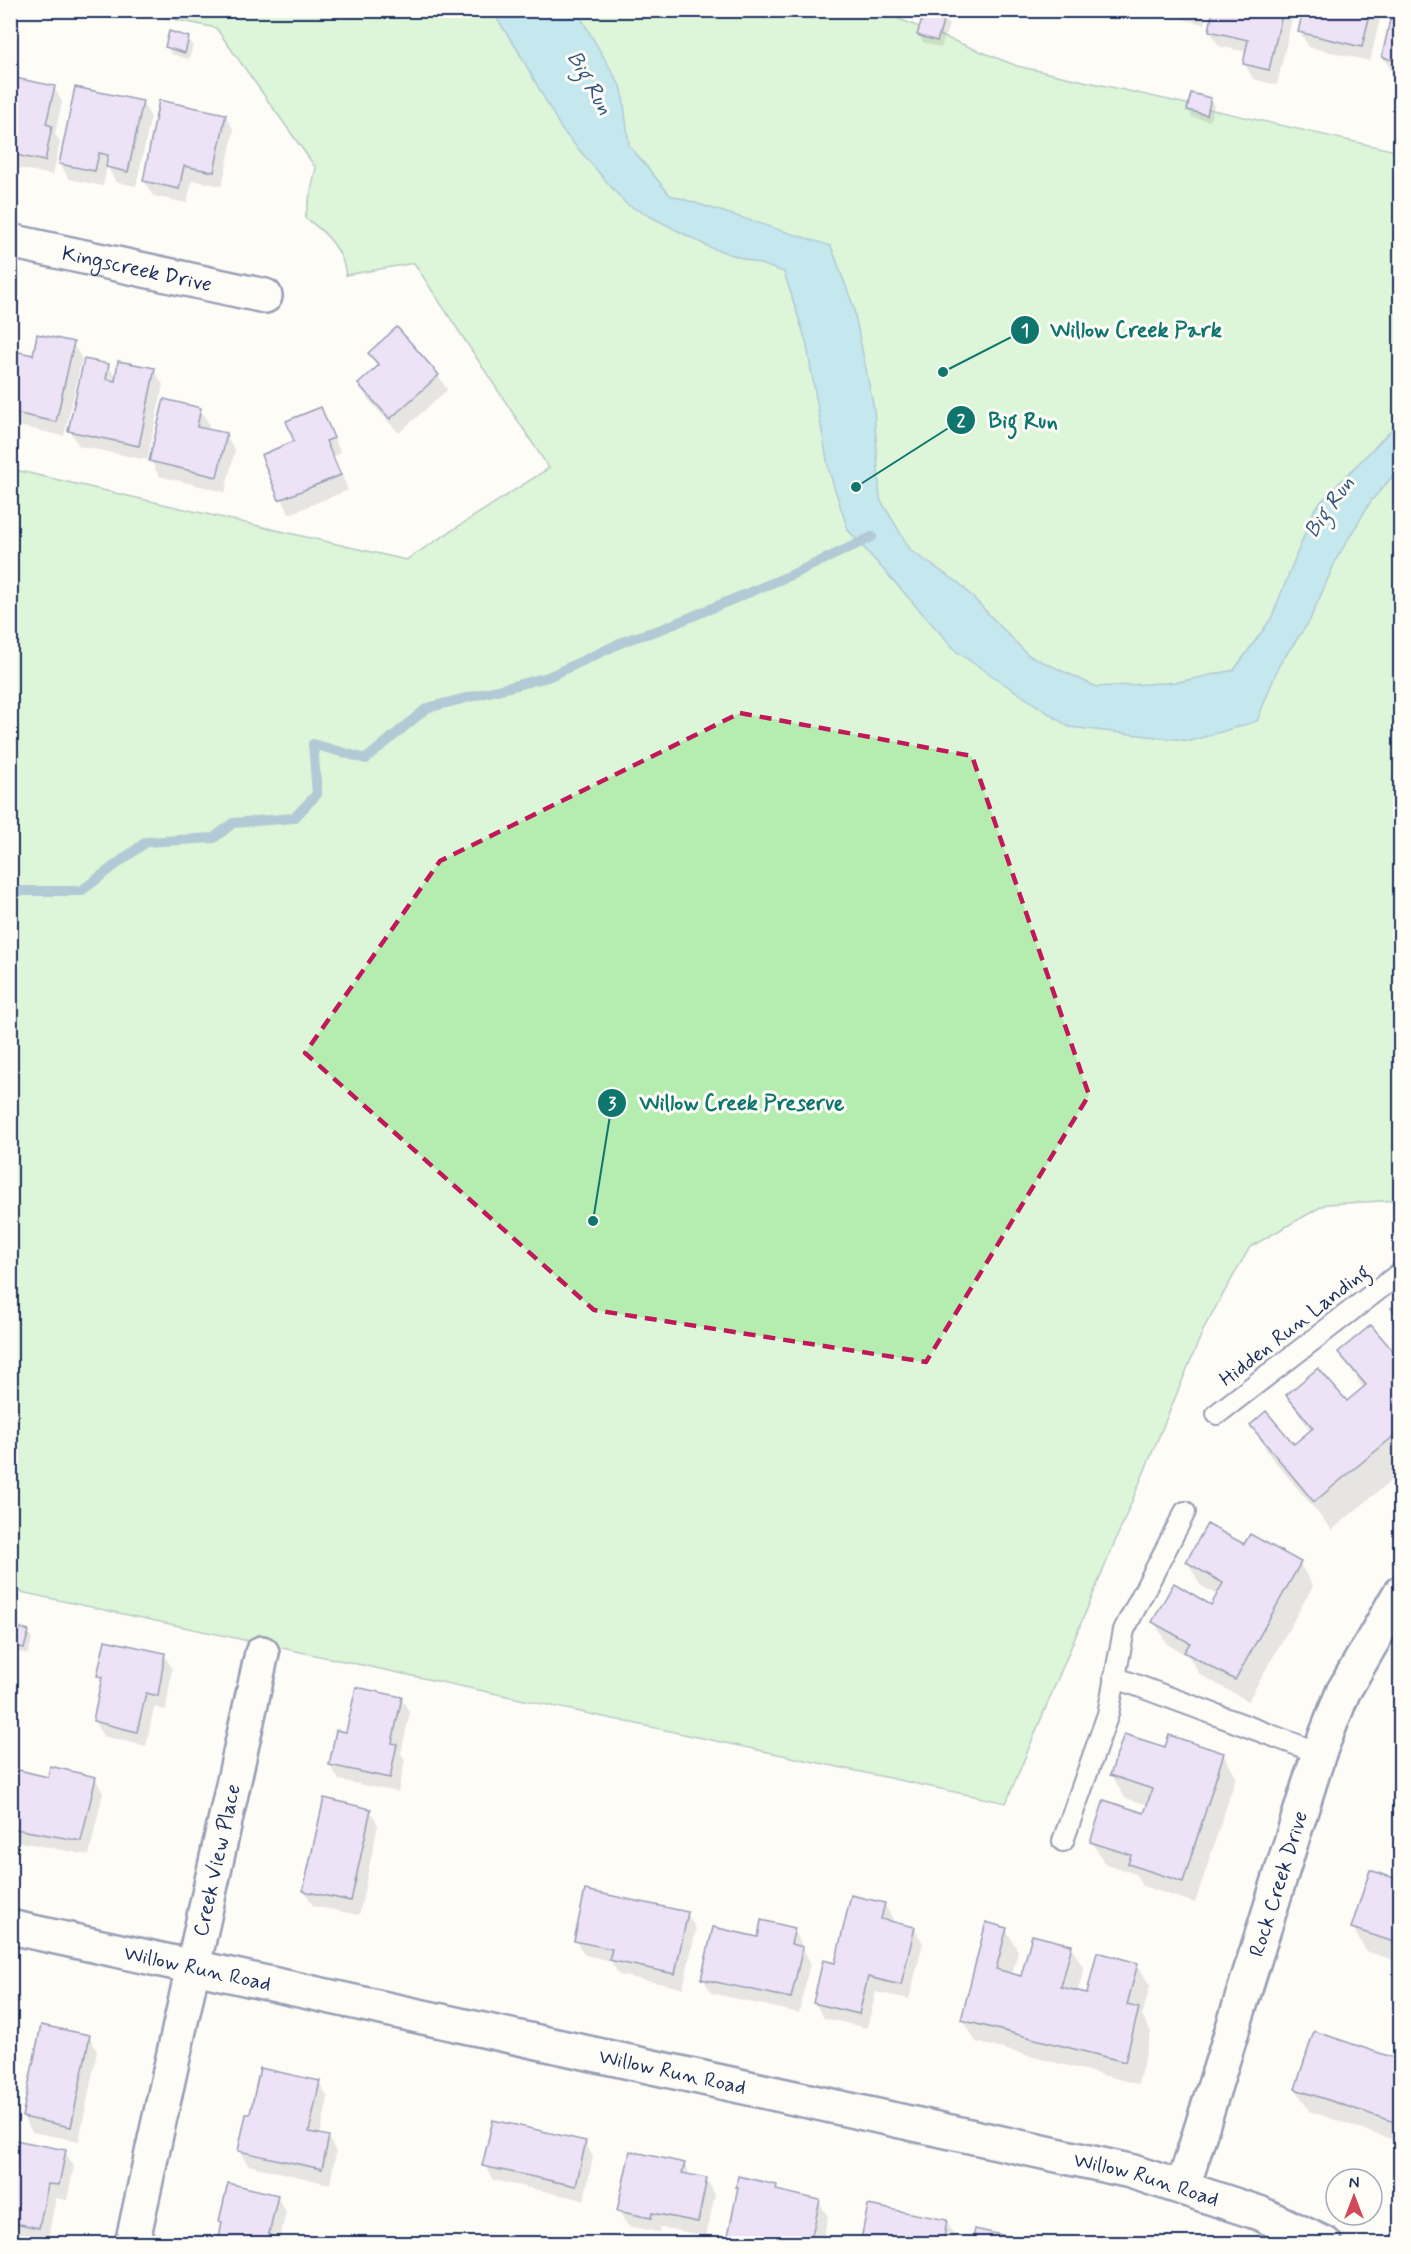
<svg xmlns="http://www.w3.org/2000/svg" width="1411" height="2254" viewBox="0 0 1411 2254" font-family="Mynerve,sans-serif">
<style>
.green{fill:#b5edb1;stroke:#688e88;stroke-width:1.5}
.water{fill:#82cee2;stroke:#598ead;stroke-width:1.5}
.shadow{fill:#0003}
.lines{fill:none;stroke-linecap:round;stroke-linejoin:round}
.stream{stroke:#598ead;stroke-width:10}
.building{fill:#d9c3f3;stroke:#1b2f5e;stroke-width:1.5}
.lane-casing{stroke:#1b2f5e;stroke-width:24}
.street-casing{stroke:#1b2f5e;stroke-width:38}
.lane{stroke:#fdfcf7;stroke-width:20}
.street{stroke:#fdfcf7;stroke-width:33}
.marked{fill:none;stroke:#c2185b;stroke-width:4.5;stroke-dasharray:12 8;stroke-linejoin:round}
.labels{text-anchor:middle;stroke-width:6;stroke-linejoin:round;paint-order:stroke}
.street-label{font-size:21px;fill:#1b2f5e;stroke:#fdfcf7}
.water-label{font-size:22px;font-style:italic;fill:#35577f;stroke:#fdfcf7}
.leader{fill:none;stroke:#0f766e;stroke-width:2}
.callout-dot{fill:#0f766e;stroke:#fdfcf7;stroke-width:2}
.mark-label{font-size:18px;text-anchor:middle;font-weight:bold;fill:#fff}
.callout-label{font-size:22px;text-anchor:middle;font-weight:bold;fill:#0f766e;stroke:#fdfcf7;stroke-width:6;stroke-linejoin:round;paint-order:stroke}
</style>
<rect width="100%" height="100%" fill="#fdfcf7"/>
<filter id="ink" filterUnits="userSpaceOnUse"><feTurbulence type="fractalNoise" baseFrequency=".0167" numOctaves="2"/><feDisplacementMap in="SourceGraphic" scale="12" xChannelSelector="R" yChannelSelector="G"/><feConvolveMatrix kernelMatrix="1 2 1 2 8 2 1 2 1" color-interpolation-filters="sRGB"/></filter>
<g filter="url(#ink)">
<path class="green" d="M135,11H879L1017,66L1400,152V1200L1326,1204L1250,1247L1205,1326L1006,1803L11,1590V469L406,560L549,468L414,263L346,275C343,250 325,231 305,218L316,168L216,28Z"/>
<path class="water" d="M492,11H577L622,89L629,145L670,195L831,246L853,305L874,409L880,499L911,551L959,583L1028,655L1097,687L1178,682L1234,670L1271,619L1315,508L1400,421V468L1371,501L1337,558L1309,622L1279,665L1257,721L1191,741L1069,727L957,652L848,530L829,471L806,341L784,272L709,247L626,204L562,130L517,49Z"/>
<g class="shadow">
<path d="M1095,10H1122L1120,16Z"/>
<path d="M1141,10H1207L1204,24Z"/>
<path d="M1215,10H1294L1277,85L1253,79L1245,64L1247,52L1219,46L1210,31Z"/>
<path d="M1305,10H1382L1370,61L1309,47L1300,32Z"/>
<path d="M1394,10H1400V74L1392,72L1383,57Z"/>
<path d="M944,18L949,25L941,48L923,42L919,35Z"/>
<path d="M188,38L193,45L189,59L171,54L167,47Z"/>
<path d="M10,78L54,87L62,102L55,134L60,142L53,175L18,168L10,154Z"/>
<path d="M1210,99L1214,106L1210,121L1192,117L1188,110Z"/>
<path d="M142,102L151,117L136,186L116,182L107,166L103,186L69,179L60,164Z"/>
<path d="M225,115L234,130L222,186L192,180L187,203L153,196L144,181Z"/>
<path d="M73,344L82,359L64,436L10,424V351L34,356Z"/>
<path d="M370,353L438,375L447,390L399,433L368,399L360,385L378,368Z"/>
<path d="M108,365L116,379L154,370L163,385L147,460L79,446L70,431Z"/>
<path d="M200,409L209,424L208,430L226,435L235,450L225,492L159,476L151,461Z"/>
<path d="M320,409L341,453L334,456L348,490L289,514L263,456L296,442Z"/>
<path d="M1340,1352L1400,1358V1473L1332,1530L1269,1454L1252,1425L1293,1446L1311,1432L1287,1396L1346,1403L1364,1389Z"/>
<path d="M1245,1546L1300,1564L1313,1586L1248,1701L1199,1674L1189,1657L1167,1644L1154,1622L1212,1607L1218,1595L1200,1585L1188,1562Z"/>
<path d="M12,1628L28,1632L32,1639L28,1654L12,1651Z"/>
<path d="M164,1654L172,1669L166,1710L154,1707L146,1746L103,1736L94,1721L103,1682L99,1676Z"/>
<path d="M401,1698L410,1713L401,1753L405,1760L398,1792L339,1780L330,1765L348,1734Z"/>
<path d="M1166,1749L1223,1754L1236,1777L1195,1903L1143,1886L1136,1874L1105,1864L1092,1842L1145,1815L1149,1805L1125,1798L1112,1775Z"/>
<path d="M10,1769L49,1779L95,1778L103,1793L89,1855L10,1840Z"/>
<path d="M370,1810L378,1825L359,1915L313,1906L305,1891Z"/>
<path d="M1371,1872L1400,1881V1962L1366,1951L1353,1928Z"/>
<path d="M884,1904L893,1919L892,1923L914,1928L923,1943L909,1999L876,1992L867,2028L824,2018L815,2003L836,1965Z"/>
<path d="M687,1914L696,1929L683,1988L619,1975L611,1961L585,1955L576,1941Z"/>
<path d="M794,1929L810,1963L799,2013L711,1993L703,1978L759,1938Z"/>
<path d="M1006,1929L1018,1951L1012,1975L1022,1978L1071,1946L1084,1969L1077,1993L1088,1995L1137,1964L1150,1986L1142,2016L1151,2032L1138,2084L976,2042L963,2019Z"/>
<path d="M1315,2033L1400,2061V2142L1309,2111L1296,2089Z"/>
<path d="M89,2036L97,2051L79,2141L32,2132L23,2117Z"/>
<path d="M319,2083L328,2098L320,2135L328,2137L336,2152L330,2184L248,2165L239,2151L251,2116Z"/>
<path d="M10,2140L65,2152L74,2166L67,2200L56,2198L47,2242L10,2235Z"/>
<path d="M585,2142L593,2157L584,2200L493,2180L484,2165Z"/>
<path d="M684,2164L691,2176L706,2179L715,2194L706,2236L660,2227L659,2232L628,2226L619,2211Z"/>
<path d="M229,2185L277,2197L286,2212L279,2241L285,2244H218Z"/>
<path d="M738,2186H776L780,2193L819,2202L828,2217L822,2244H730L740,2190Z"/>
<path d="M946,2222L955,2236L954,2244H862Z"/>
</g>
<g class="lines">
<path class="stream" d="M10,891H81L146,842L214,838L233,823L294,818L317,794L313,744L366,759L427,708L548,677L627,640L662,629L791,575L872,537"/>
</g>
<g class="building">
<path d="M925,10L945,17L937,41L917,35Z"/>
<path d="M1213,10H1283L1269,70L1243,64L1248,40L1209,31Z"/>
<path d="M1303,10H1371L1362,47L1298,32Z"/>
<path d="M1392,10H1400V62L1382,57Z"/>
<path d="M169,31L189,37L185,53L165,47Z"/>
<path d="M10,77L55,86L46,124L52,126L45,161L10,154L13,130L10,129Z"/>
<path d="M75,87L143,101L128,172L106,167L108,155L99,153L95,171L59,164Z"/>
<path d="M1191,93L1211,98L1207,115L1187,110Z"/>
<path d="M159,100L226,114L214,172L184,166L179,189L143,181Z"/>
<path d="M397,327L439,375L390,419L358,384L379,365L368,353Z"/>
<path d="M37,334L74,342L56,422L10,412V350L33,355Z"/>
<path d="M84,359L109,364L106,379L115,381L118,361L155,368L139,446L68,431Z"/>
<path d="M164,399L201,408L197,427L227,433L217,477L149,461Z"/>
<path d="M321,407L334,438L326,441L341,475L279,500L261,455L294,441L286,421Z"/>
<path d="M1400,1301V1319L1391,1308Z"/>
<path d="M1371,1325L1399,1358L1400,1356V1431L1314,1502L1250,1425L1266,1411L1294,1444L1313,1428L1286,1395L1318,1368L1347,1401L1366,1385L1338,1352Z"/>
<path d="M1207,1524L1244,1544L1250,1534L1301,1562L1235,1680L1184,1652L1190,1643L1152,1622L1174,1583L1211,1605L1223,1583L1186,1562Z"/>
<path d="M11,1626L29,1631L24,1648L10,1645Z"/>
<path d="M105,1640L165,1653L158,1696L146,1693L137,1732L93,1721L102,1677L97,1676Z"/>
<path d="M356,1687L402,1697L392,1743L397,1744L390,1778L329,1765L336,1730L346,1732Z"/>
<path d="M1124,1734L1165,1747L1169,1735L1224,1753L1183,1882L1128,1864L1131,1855L1090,1842L1104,1800L1144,1813L1147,1805L1152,1789L1110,1775Z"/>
<path d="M50,1766L96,1777L81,1841L10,1828V1768L48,1777Z"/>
<path d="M324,1798L371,1809L351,1901L303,1891Z"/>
<path d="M1370,1870L1400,1880V1944L1351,1928Z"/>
<path d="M585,1890L688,1912L675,1974L609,1960L612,1949L574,1941Z"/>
<path d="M851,1895L885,1903L881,1919L915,1927L901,1985L868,1977L859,2014L813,2003L823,1960L835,1963Z"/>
<path d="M761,1920L795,1928L791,1944L803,1947L791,1998L701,1979L713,1927L758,1937Z"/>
<path d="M986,1922L1007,1928L996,1969L1021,1976L1032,1935L1072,1945L1061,1987L1087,1993L1097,1952L1138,1963L1127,2005L1139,2008L1125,2062L961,2020Z"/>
<path d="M41,2025L90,2035L71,2127L22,2117Z"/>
<path d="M1314,2031L1400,2060V2124L1295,2089Z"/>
<path d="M260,2068L320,2081L309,2132L329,2136L322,2169L238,2151L246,2114H250Z"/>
<path d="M493,2120L586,2141L576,2186L482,2166Z"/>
<path d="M10,2139L66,2150L59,2185L48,2184L39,2228L10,2222Z"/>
<path d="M630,2151L685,2163L682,2173L707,2178L698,2222L652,2213L651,2218L617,2211Z"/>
<path d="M738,2176L777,2185L776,2190L820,2200L810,2244L727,2241L738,2187H736Z"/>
<path d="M228,2183L278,2195L268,2238L285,2241V2244H218L222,2222L219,2221Z"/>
<path d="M868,2205L947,2220L943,2244H860Z"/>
<path d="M975,2229L1042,2244H972Z"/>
</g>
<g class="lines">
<defs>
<g id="lane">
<path d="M1217,1414L1400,1273"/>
<path d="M1114,1677L1319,1753"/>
<path d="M1063,1841L1108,1714L1124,1630L1185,1512"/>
</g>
<g id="street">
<path id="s1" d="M10,241L265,296"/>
<path id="s2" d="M10,1927L1130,2171L1259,2213L1325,2244"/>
<path id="s3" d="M1183,2187L1319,1753L1343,1692L1400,1593"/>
<path id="s4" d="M132,2244L262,1653"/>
</g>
</defs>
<use href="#lane" class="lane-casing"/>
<use href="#street" class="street-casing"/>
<use href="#lane" class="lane"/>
<use href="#street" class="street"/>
</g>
</g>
<path d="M0 0H1411V2254H0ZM740,713L972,756L1089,1095L926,1362L594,1310L305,1053L440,861Z" fill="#fdfcf7" fill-opacity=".55" fill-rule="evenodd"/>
<path class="marked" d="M740,713L972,756L1089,1095L926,1362L594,1310L305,1053L440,861Z"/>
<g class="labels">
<g class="street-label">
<text dy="7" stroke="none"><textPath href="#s1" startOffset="130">Kingscreek Drive</textPath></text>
<text transform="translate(1294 1325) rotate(-38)" y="7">Hidden Run Landing</text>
<text dy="7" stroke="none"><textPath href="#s4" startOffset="393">Creek View Place</textPath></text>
<text dy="7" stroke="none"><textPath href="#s3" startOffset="318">Rock Creek Drive</textPath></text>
<text dy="7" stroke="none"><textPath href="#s2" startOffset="192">Willow Run Road</textPath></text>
<text dy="7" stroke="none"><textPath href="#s2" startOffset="678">Willow Run Road</textPath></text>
<text dy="7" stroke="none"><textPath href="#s2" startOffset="1164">Willow Run Road</textPath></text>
</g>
<g class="water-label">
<text transform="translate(591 82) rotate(60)" y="8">Big Run</text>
<text transform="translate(1328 506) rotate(-55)" y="8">Big Run</text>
</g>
</g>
<path class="leader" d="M943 372L1025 330M856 487L961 420M593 1221L612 1103"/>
<g class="callout-dot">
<circle cx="943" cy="372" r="6"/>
<circle cx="856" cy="487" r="6"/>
<circle cx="593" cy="1221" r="6"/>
<circle cx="1025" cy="330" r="15"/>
<circle cx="961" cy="420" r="15"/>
<circle cx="612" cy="1103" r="15"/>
</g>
<g class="mark-label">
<text x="1025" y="336">1</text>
<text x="961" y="426">2</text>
<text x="612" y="1109">3</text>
</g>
<g class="callout-label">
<text x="1136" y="337">Willow Creek Park</text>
<text x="1023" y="428">Big Run</text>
<text x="742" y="1110">Willow Creek Preserve</text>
</g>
<rect width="1411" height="2254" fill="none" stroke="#fdfcf7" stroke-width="36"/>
<rect x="18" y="18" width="1375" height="2218" fill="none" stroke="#1b2f5e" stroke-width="2" filter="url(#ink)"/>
<g transform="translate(1354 2197)"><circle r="28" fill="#fdfcf7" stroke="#a3aaba" stroke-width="1.5"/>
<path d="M0-4.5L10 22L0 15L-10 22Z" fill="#d1495b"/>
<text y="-9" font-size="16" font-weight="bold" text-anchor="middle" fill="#1b2f5e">N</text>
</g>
</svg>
